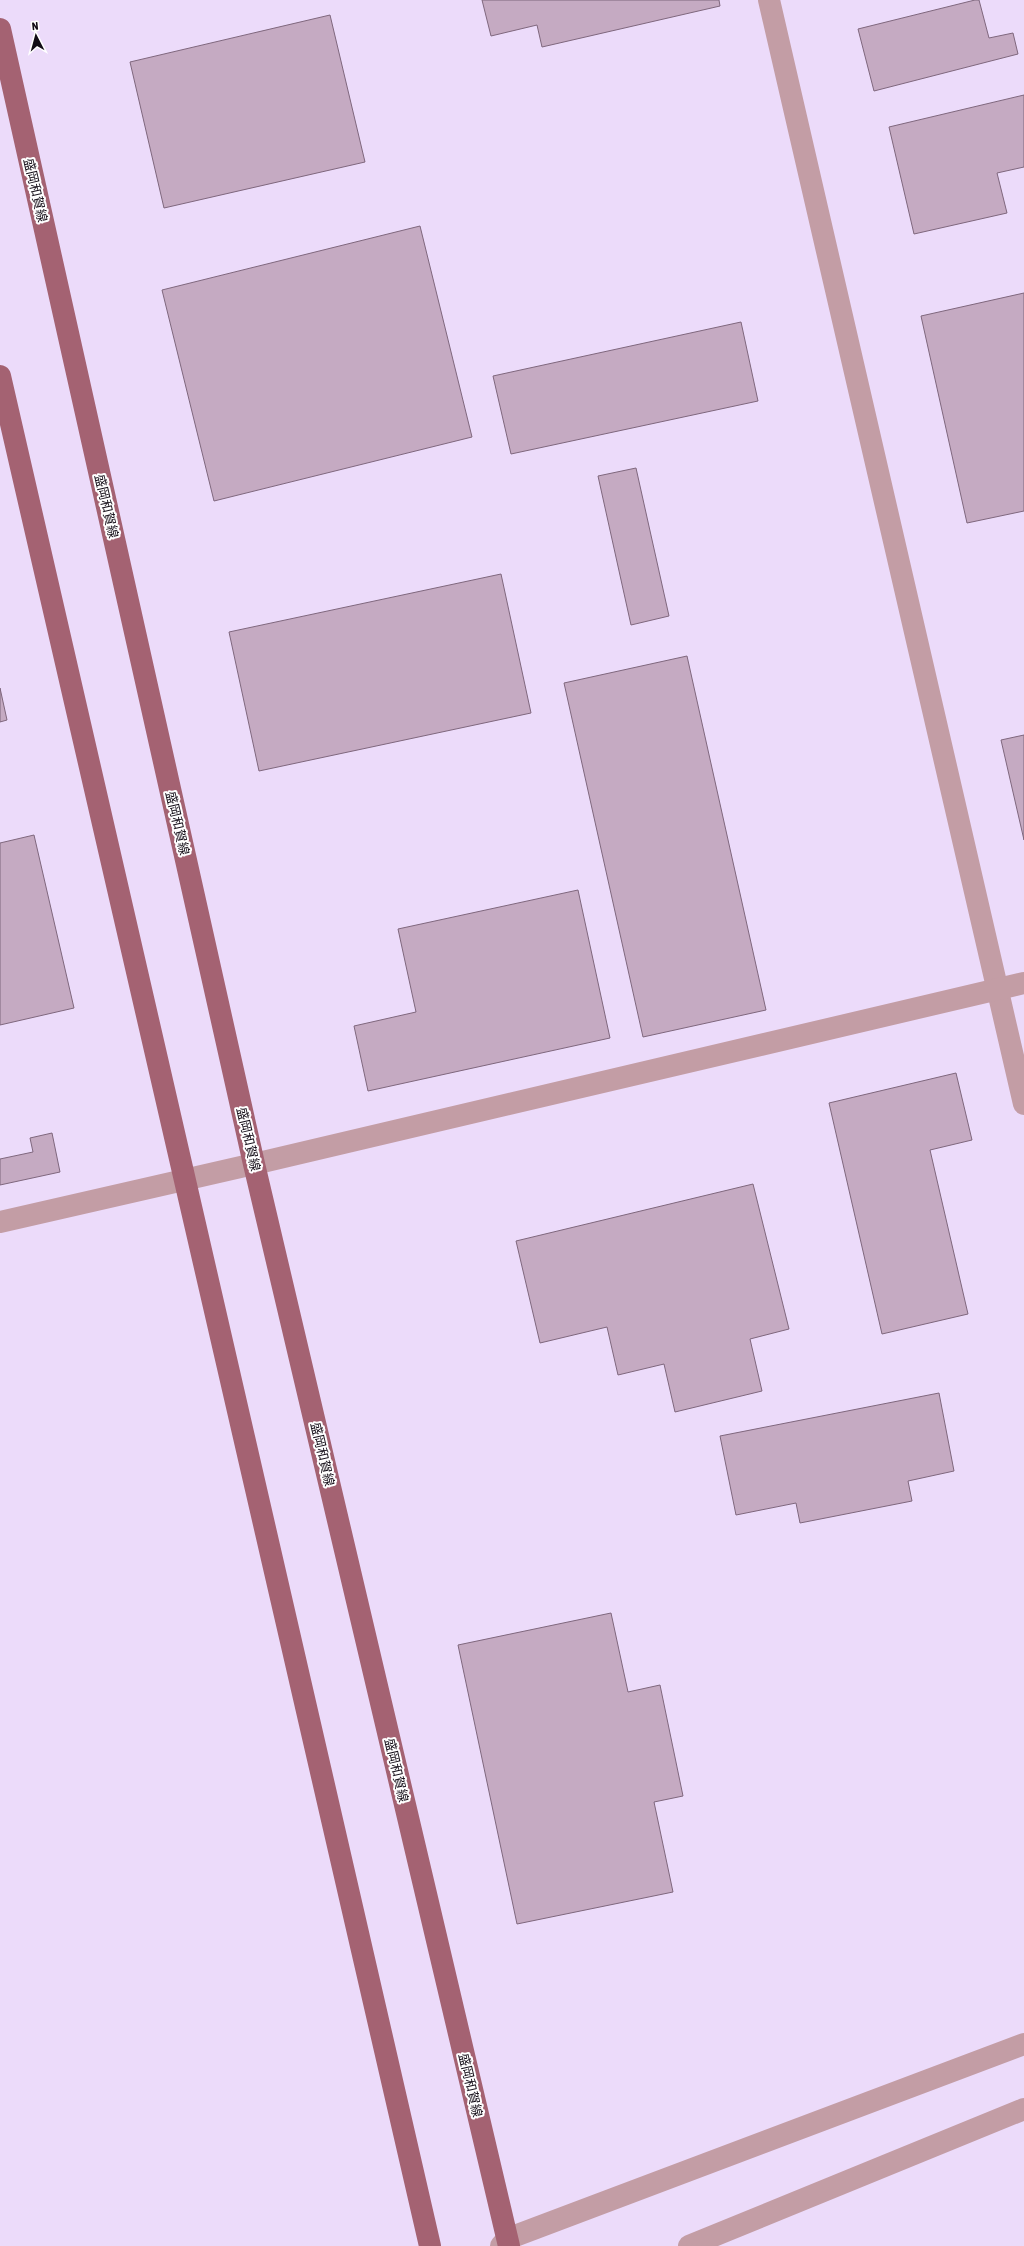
<svg xmlns="http://www.w3.org/2000/svg" width="1024" height="2246" viewBox="0 0 1024 2246" font-family="'Asap Condensed','Noto Sans JP',sans-serif">
<style>
.building{fill:#c5aac2;stroke:#7f677d}
.lines{fill:none;stroke-linecap:round;stroke-linejoin:round}
.minor{stroke:#c39da5;stroke-width:22}
.tertiary{stroke:#c39da5;stroke-width:22}
.primary{stroke:#a46272;stroke-width:22}
.labels{text-anchor:middle;stroke-width:4;stroke-linejoin:round;paint-order:stroke}
.street-label{font-size:13px;fill:#120c16;stroke:#fff}
</style>
<rect width="100%" height="100%" fill="#ecdbfa"/>
<g class="building">
<path d="M482,0H719L720,6L542,47L537,25L491,36Z"/>
<path d="M975,0H979L989,38L1013,33L1018,54L874,91L858,29Z"/>
<path d="M330,15L365,162L164,208L130,62Z"/>
<path d="M1024,95V167L997,173L1007,213L914,234L889,127Z"/>
<path d="M420,226L472,437L214,501L162,290Z"/>
<path d="M1024,293V511L967,523L921,316Z"/>
<path d="M741,322L758,401L511,454L493,376Z"/>
<path d="M636,468L669,616L631,625L598,476Z"/>
<path d="M501,574L531,713L259,771L229,632Z"/>
<path d="M687,656L766,1010L643,1037L564,683Z"/>
<path d="M0,688L7,720L0,722Z"/>
<path d="M1024,735V840L1001,740Z"/>
<path d="M34,835L74,1008L0,1025V843Z"/>
<path d="M578,890L610,1038L368,1091L354,1026L416,1012L398,929Z"/>
<path d="M956,1073L972,1140L930,1150L968,1314L882,1334L829,1103Z"/>
<path d="M52,1133L60,1172L0,1185V1159L33,1152L30,1138Z"/>
<path d="M753,1184L789,1329L750,1339L762,1391L675,1412L664,1364L618,1375L607,1327L540,1343L516,1241Z"/>
<path d="M939,1393L954,1471L908,1481L912,1501L800,1523L796,1503L736,1515L720,1436Z"/>
<path d="M611,1613L628,1692L660,1685L683,1796L654,1802L673,1892L517,1924L458,1645Z"/>
</g>
<g class="lines">
<g class="minor">
<path d="M769,0L1024,1104"/>
<path d="M254,1164L1024,983"/>
</g>
<g class="tertiary">
<path d="M0,1222L254,1164"/>
<path d="M501,2246L507,2239L1024,2044"/>
<path d="M689,2246L1024,2109"/>
</g>
<g class="primary">
<path d="M0,29L254,1164L509,2246"/>
<path d="M0,376L430,2246"/>
</g>
</g>
<g class="labels">
<g class="street-label">
<text transform="translate(36 190) rotate(77)" y="5">盛岡和賀線</text>
<text transform="translate(107 506) rotate(77)" y="5">盛岡和賀線</text>
<text transform="translate(178 823) rotate(77)" y="5">盛岡和賀線</text>
<text transform="translate(249 1139) rotate(77)" y="5">盛岡和賀線</text>
<text transform="translate(323 1454) rotate(77)" y="5">盛岡和賀線</text>
<text transform="translate(397 1770) rotate(77)" y="5">盛岡和賀線</text>
<text transform="translate(471 2085) rotate(77)" y="5">盛岡和賀線</text>
</g>
</g>
<g transform="translate(36 36) rotate(354)" stroke="#ffffff" stroke-width="3" paint-order="stroke">
<path d="M0-3L7 15L0 10L-7 15Z" fill="#120c16"/>
<text y="-6" font-size="11" font-weight="bold" text-anchor="middle" fill="#120c16">N</text>
</g>
</svg>
